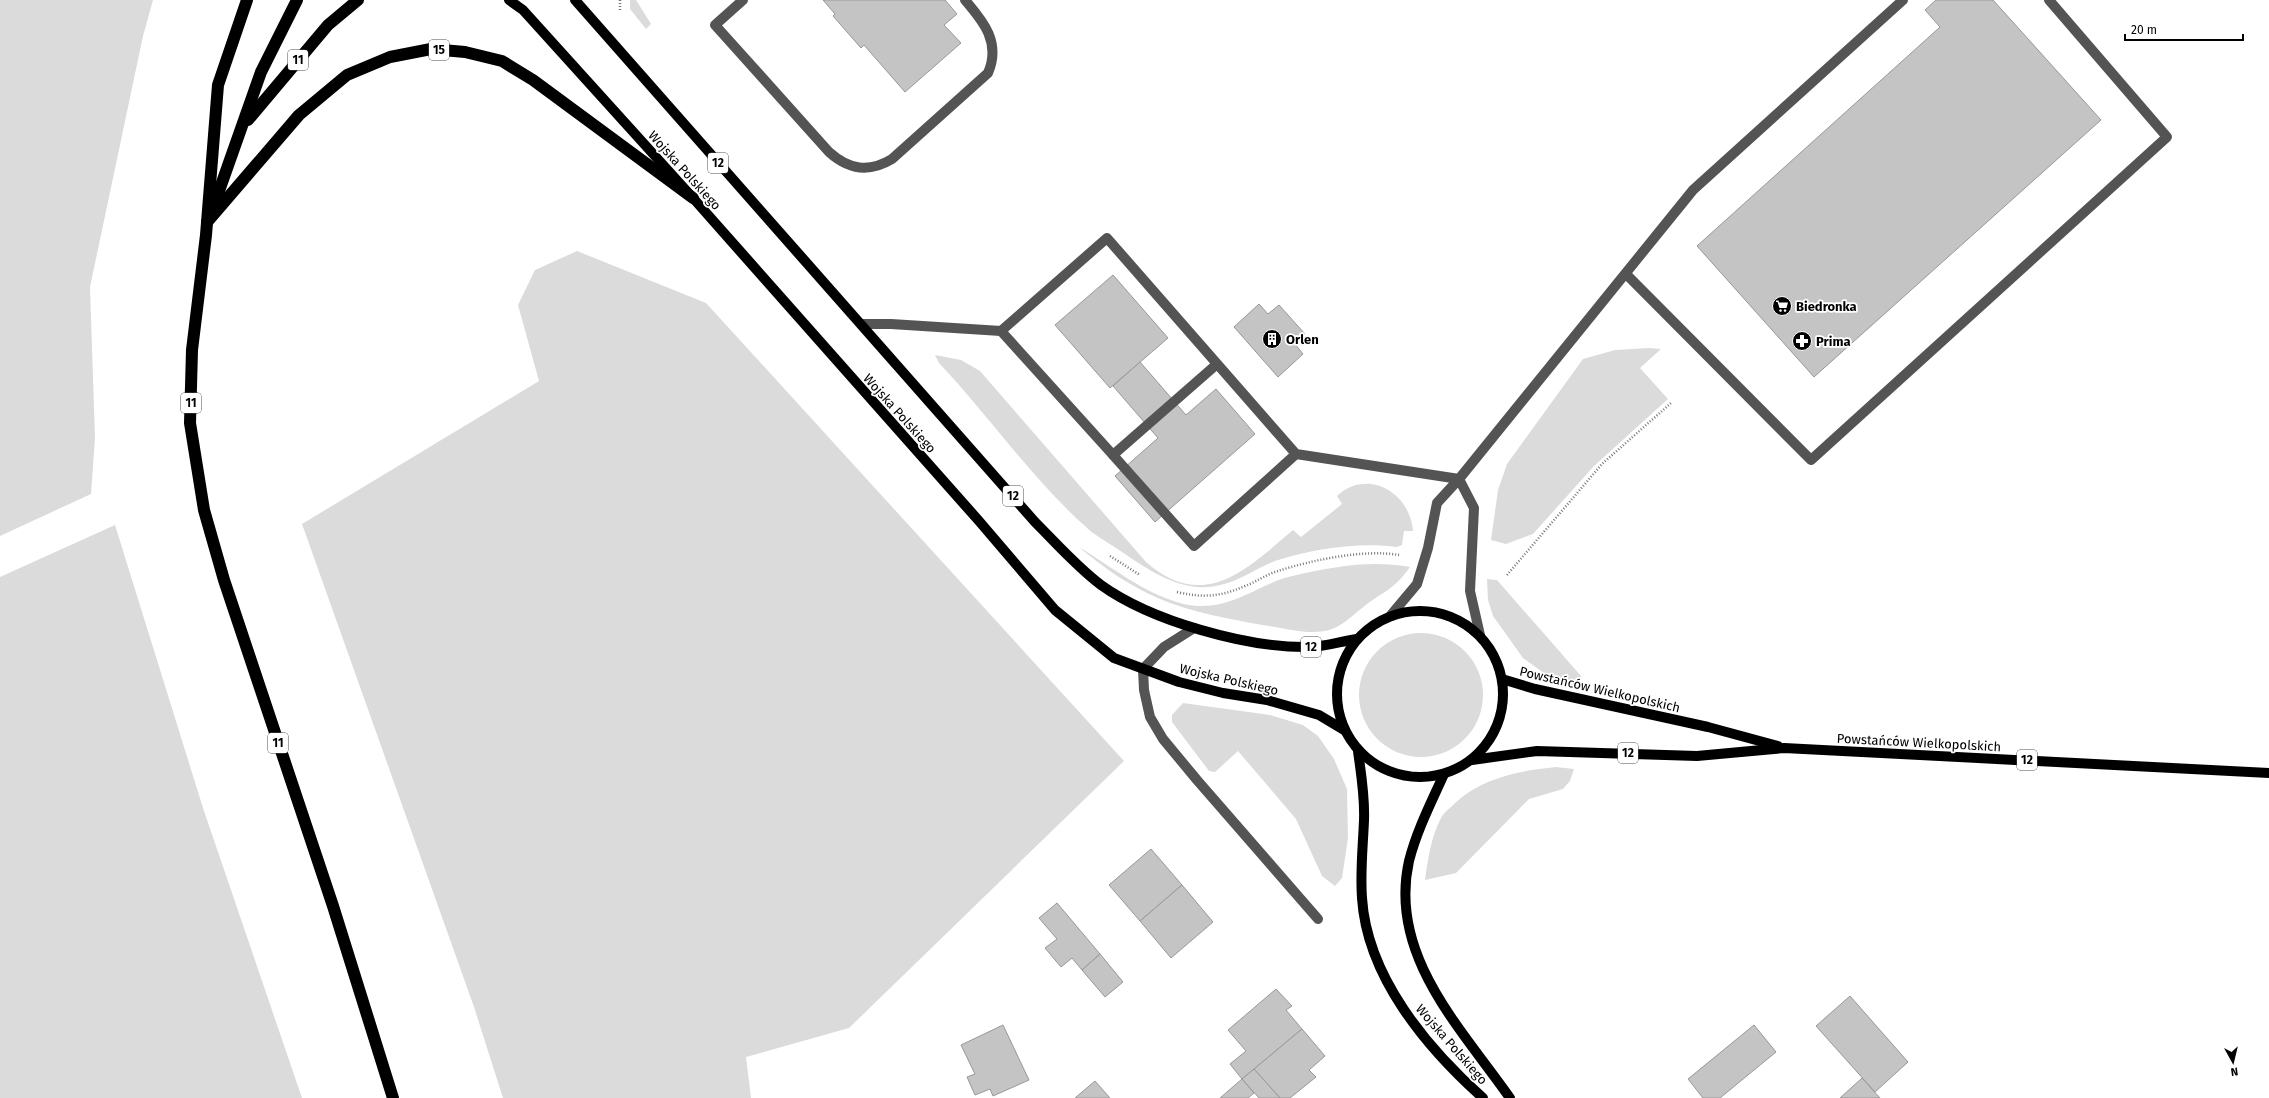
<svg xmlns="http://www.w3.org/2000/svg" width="2269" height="1098" viewBox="0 0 2269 1098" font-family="'Fira Sans',sans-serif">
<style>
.green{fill:#dbdbdb}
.building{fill:#c4c4c4;stroke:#989898}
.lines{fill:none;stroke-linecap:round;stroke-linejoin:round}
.path{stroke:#767676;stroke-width:2.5;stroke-dasharray:1 2;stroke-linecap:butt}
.minor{stroke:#545454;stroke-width:10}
.major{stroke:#000;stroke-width:10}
.highway{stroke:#000;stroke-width:12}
.labels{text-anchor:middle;stroke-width:3.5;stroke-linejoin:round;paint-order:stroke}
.shield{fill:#fff;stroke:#4c4c4c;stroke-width:1}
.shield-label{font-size:12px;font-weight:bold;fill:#000}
.street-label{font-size:13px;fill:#000;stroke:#fff}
.poi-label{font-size:13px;font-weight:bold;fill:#000;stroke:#fff;text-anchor:start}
</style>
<rect width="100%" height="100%" fill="#fff"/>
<g class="green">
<path d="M0,0H153L143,36L90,287L95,438L91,494L0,536Z"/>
<path d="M630,0H636L651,24L646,29L630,9Z"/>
<path d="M577,251L706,303L1124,761L849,1028L746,1057L751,1098H503L474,1007L302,524L539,381L518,305L535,270Z"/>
<path d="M1649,348L1661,349L1640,368L1668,399L1594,466L1533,534L1506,544L1491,540L1498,490L1507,464L1583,359L1615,350Z"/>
<path d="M935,355L961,360L980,371L1146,562C1204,613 1247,569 1293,530L1301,537L1342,504L1337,496C1367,468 1410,492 1413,531H1404L1402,545L1397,547C1357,542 1314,549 1275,561C1256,568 1240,581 1220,585C1181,595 1146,568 1116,548C1106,541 1094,535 1086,527C1032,479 989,416 939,363Z"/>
<path d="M115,525L203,808L302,1098H0V577Z"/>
<path d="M1079,547C1112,567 1142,592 1180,603C1220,614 1246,593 1281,579C1290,576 1301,574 1310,572C1346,565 1374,561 1410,567C1393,591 1383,591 1362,608C1353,615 1343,625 1332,629C1313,636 1289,629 1269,626C1187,612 1144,602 1079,547Z"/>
<path d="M1487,579L1497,580L1581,676L1582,687L1555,681L1523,658L1493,616L1488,600Z"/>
<circle cx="1421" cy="695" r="62"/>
<path d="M1183,703L1270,715L1303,725L1318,736L1334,759L1347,789L1348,838L1342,878L1335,886L1322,876L1296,819L1238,751L1215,772L1209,771L1172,722V715Z"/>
<path d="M1556,767L1574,769L1570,781L1563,789L1529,799L1456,873L1425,880C1428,859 1431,837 1441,818C1443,814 1447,810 1451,807C1479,778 1518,771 1556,767Z"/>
</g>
<g class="building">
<path d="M823,0H945L957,14L944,25L961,43L905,92L864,45L861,48L833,16L835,14Z"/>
<path d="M1936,0H1993L2101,120L1814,377L1697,246L1940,27L1925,10Z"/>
<path d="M1113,275L1168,338L1110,388L1055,325Z"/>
<path d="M1259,304L1268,314L1279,305L1305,334L1295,344L1303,354L1278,377L1234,327Z"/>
<path d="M1140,362L1186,415L1216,389L1255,434L1155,522L1115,476L1158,438L1113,386Z"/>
<path d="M1151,849L1182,885L1140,921L1109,885Z"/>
<path d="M1182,885L1213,922L1171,958L1140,921Z"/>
<path d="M1057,903L1100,954L1082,970L1072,958L1061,967L1045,948L1057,939L1039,918Z"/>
<path d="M1100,954L1123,982L1105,997L1082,970Z"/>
<path d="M1276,989L1292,1006L1286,1010L1302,1029L1242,1079L1230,1064L1246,1051L1228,1030Z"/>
<path d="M1850,996L1908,1062L1875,1092L1816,1026Z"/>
<path d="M1003,1025L1029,1080L993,1096L990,1089L975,1095L967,1077L975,1074L961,1045Z"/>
<path d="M1754,1025L1776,1052L1720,1098H1703L1688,1079Z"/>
<path d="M1302,1029L1325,1056L1309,1070L1316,1077L1290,1098H1280L1254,1069Z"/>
<path d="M1254,1069L1280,1098H1259L1242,1079Z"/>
<path d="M1862,1078L1880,1098H1840Z"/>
<path d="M1242,1079L1254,1093L1248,1098H1220Z"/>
<path d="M1095,1081L1110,1098H1075Z"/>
</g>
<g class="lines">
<g class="path">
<path d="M620,10V0"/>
<path d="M1110,556L1140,575"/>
<path d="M1507,575L1602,464L1671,403"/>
<path d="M1177,592C1203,598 1220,597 1245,586C1256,582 1267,574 1278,571C1312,560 1364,549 1399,555"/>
</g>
<g class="minor">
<path d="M743,0L715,25L829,152C849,170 869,173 892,159L988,73C1001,43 984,22 965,0"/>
<path d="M1626,274L1811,460L2167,137L2049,0"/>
<path d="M862,324H891L1001,331"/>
<path d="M1217,364L1113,455L1001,331L1107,238L1296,454L1459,479"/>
<path d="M1113,455L1194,546L1296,454"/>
<path d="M1459,479L1474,508L1470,591L1480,635"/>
<path d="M1391,615L1417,584L1428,548L1437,503L1459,479L1693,190L1903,0"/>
<path d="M1194,628L1164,647L1143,669L1144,690L1150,717L1163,739L1197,780L1318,919"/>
</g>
<g class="major">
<path d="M509,0L523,10L693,198L979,521L1055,610L1114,658L1179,682L1223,693L1267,700L1319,715L1344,730"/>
<path d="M575,0L1035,522C1056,543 1077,567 1101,585C1151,621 1247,648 1309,647C1325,647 1342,641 1357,639"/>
<circle cx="1420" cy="694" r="83"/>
<path d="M1502,679L1535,689L1708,727L1778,746"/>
<path d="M1358,751C1361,774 1365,796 1364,820C1363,846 1360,872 1362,898C1367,977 1427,1048 1483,1098"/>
<path d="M1472,760L1537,751L1697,756L1784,748L2269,773"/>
<path d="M1444,774C1431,803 1417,830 1409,861C1388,955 1461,1028 1510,1098"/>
</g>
<g class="highway">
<path d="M247,0L218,85L206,235L192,350L190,423L204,510L224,580L333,906L393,1098"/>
<path d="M248,120L328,25L358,0"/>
<path d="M213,208L261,72L297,0"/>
<path d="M207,222L299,115L347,75L390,57L431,49L465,52L502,61L533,80L693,198"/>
</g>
</g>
<defs>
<symbol id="supermarket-disc" viewBox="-11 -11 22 22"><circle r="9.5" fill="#000" stroke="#fff"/><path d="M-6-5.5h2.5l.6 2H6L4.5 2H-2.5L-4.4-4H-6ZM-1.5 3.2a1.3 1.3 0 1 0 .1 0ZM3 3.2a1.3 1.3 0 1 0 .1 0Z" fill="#fff"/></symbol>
<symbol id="building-disc" viewBox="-11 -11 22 22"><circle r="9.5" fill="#000" stroke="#fff"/><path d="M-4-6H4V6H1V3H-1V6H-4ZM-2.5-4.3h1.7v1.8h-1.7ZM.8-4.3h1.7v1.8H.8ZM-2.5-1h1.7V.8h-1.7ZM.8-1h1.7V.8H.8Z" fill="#fff"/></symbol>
<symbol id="pharmacy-disc" viewBox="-11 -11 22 22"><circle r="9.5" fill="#000" stroke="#fff"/><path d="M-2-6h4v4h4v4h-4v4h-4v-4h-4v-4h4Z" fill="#fff"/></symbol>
</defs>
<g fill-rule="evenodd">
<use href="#supermarket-disc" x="1771" y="295" width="22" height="22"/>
<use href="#building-disc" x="1261" y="328" width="22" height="22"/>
<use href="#pharmacy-disc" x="1791" y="330" width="22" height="22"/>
</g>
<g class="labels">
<g class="shield">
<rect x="429" y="40" width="20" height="20" rx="3"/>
<rect x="288" y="50" width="20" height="20" rx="3"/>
<rect x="708" y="153" width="20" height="20" rx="3"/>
<rect x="181" y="393" width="20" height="20" rx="3"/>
<rect x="1003" y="486" width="20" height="20" rx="3"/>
<rect x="1301" y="637" width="20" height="20" rx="3"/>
<rect x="268" y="733" width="20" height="20" rx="3"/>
<rect x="1618" y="743" width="20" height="20" rx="3"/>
<rect x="2017" y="750" width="20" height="20" rx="3"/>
</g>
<g class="shield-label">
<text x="439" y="54">15</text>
<text x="298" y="64">11</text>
<text x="718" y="167">12</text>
<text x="191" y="407">11</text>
<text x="1013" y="500">12</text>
<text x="1311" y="651">12</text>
<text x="278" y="747">11</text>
<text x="1628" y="757">12</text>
<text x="2027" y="764">12</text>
</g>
<g class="street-label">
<text transform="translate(685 170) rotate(48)" y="5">Wojska Polskiego</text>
<text transform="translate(900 413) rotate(48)" y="5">Wojska Polskiego</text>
<text transform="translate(1229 679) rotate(13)" y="5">Wojska Polskiego</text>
<text transform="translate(1600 689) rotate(13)" y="5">Powstańców Wielkopolskich</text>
<text transform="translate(1919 742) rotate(3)" y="5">Powstańców Wielkopolskich</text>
<text transform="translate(1452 1044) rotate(49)" y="5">Wojska Polskiego</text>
</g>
<g class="poi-label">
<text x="1796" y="311">Biedronka</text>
<text x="1286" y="344">Orlen</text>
<text x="1816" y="346">Prima</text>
</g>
</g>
<g transform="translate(2233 1062) rotate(172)" stroke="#ffffff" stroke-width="3" paint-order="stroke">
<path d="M0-3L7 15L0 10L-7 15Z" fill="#000000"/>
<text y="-6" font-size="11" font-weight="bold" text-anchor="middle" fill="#000000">N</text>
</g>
<path d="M2125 34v6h118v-6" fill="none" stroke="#000000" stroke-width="2"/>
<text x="2131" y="34" font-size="12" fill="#000000" stroke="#ffffff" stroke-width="3" paint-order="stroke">20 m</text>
</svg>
